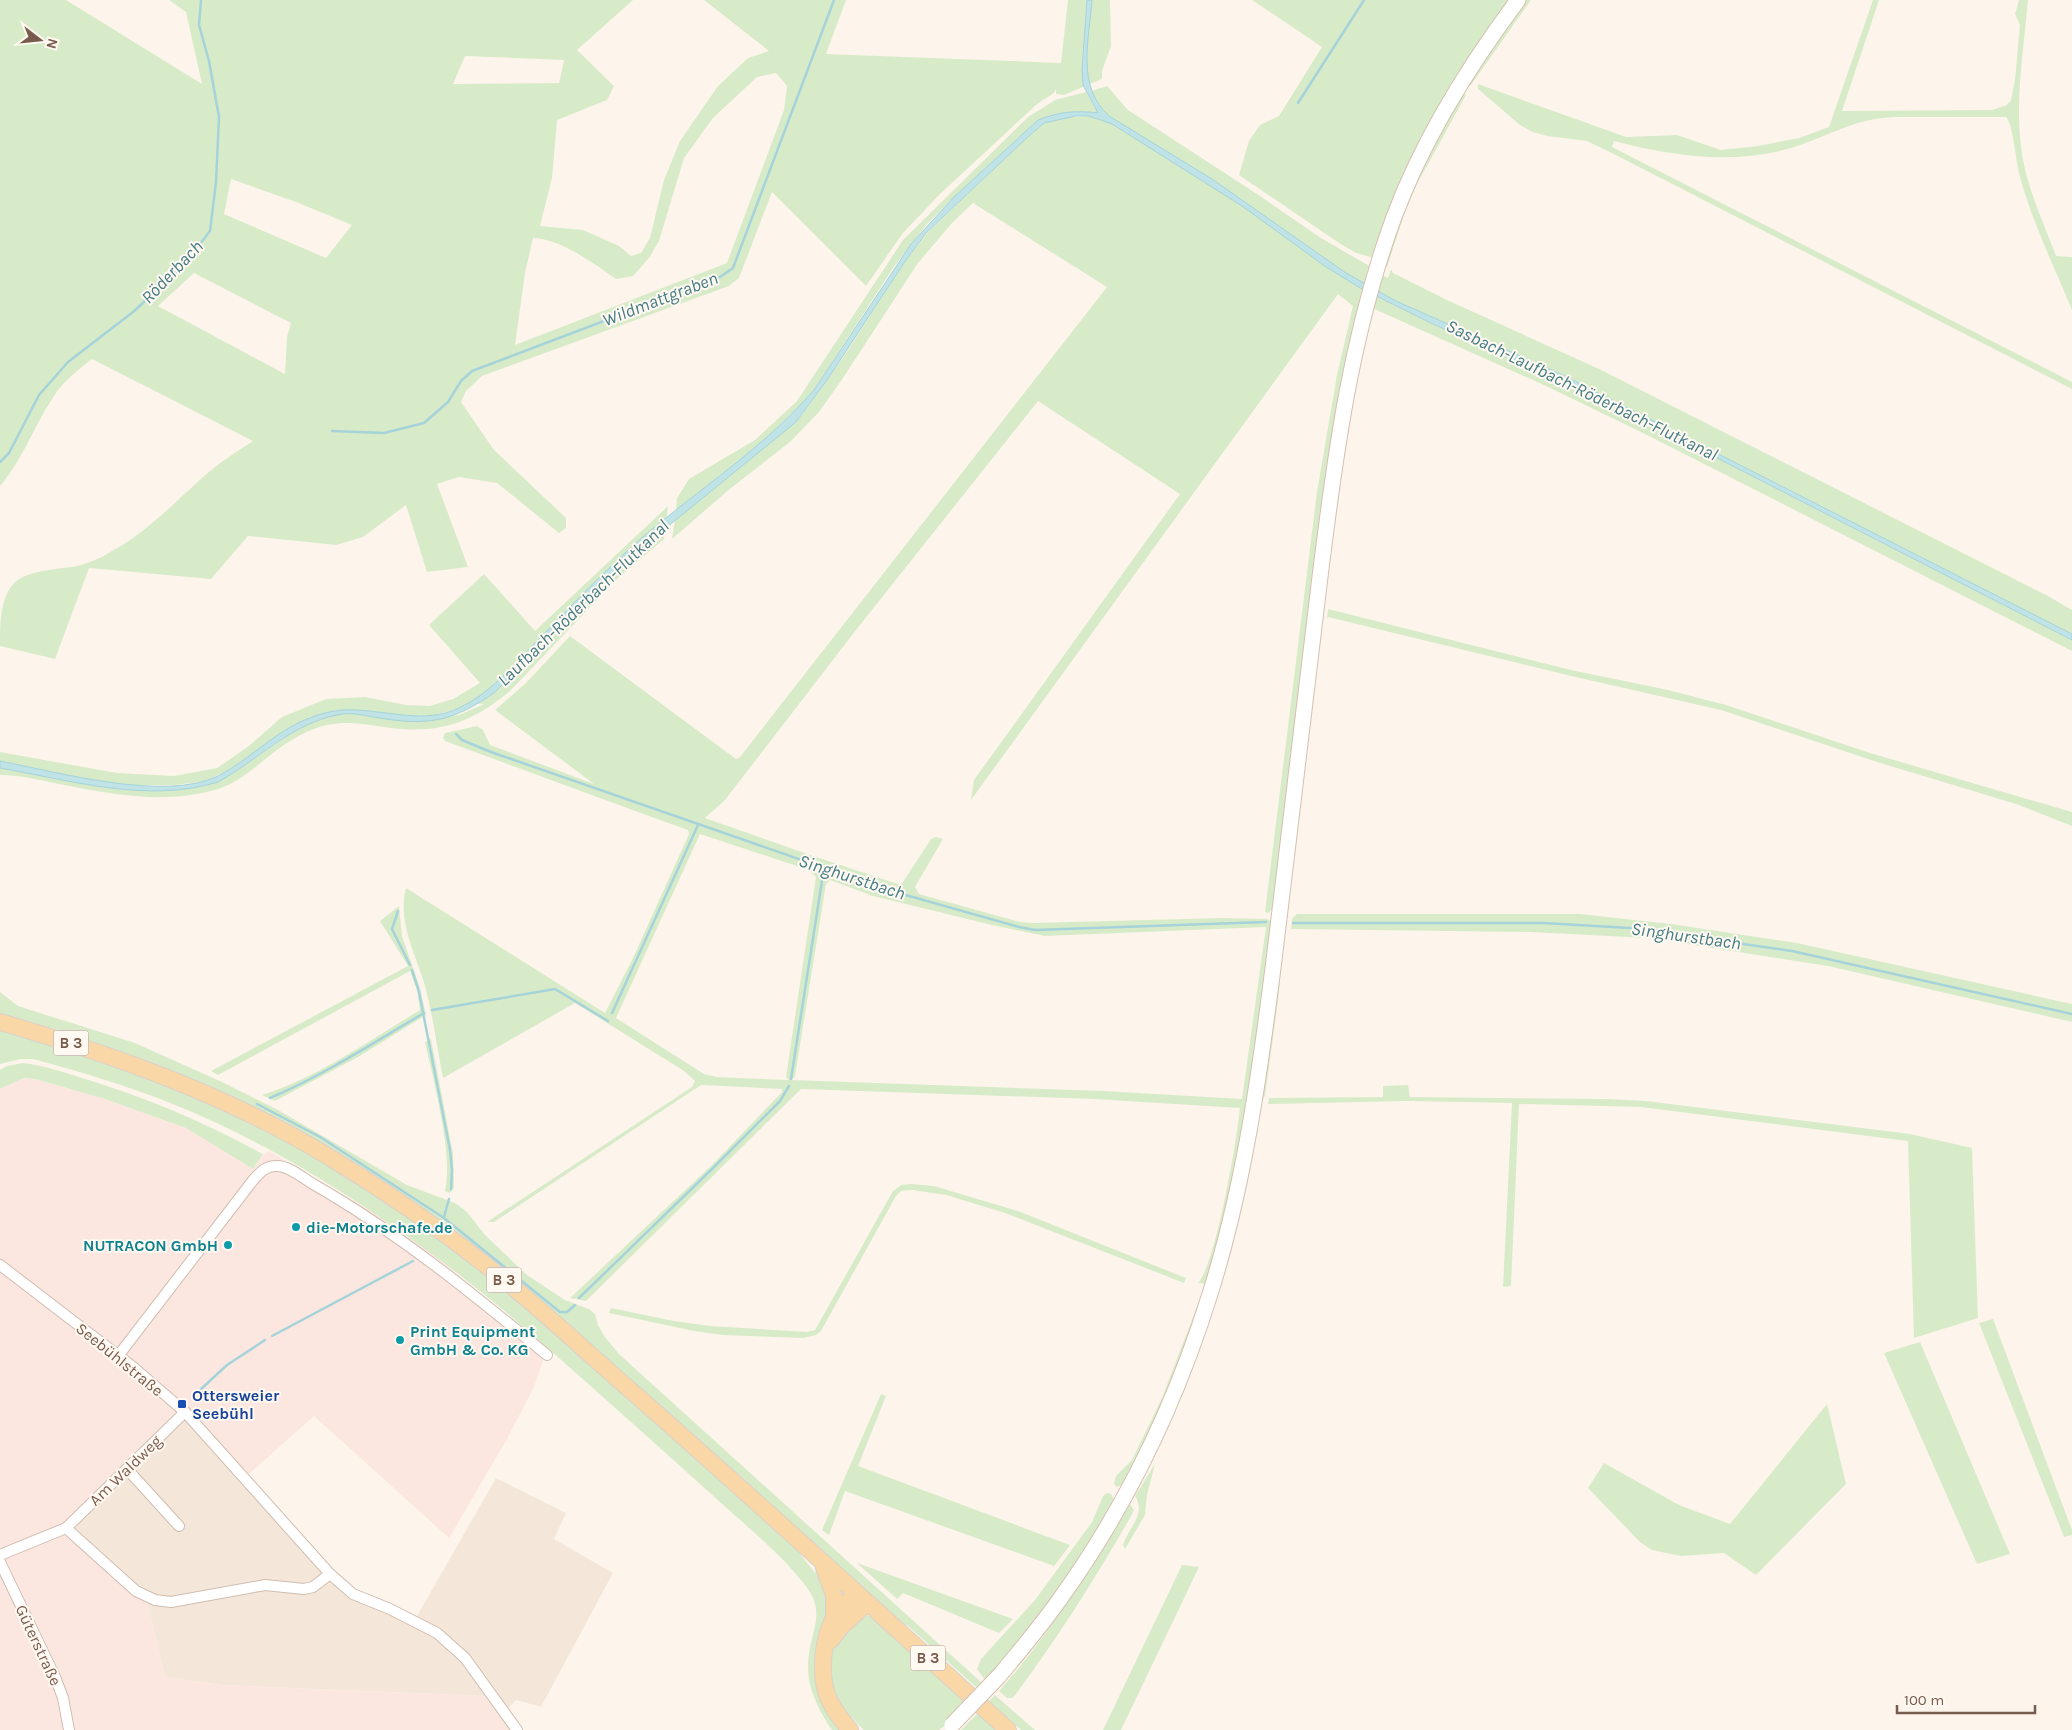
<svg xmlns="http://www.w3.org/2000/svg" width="2072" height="1730" viewBox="0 0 2072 1730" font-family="Karla,sans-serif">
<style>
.residential{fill:#f4e7da}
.commercial{fill:#fce7e0}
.green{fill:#d8ebc9;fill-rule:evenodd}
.water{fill:#bfe3e7;stroke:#a5d3d9}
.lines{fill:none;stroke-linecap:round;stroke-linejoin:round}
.stream{stroke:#a5d3d9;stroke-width:2.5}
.street-casing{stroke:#d0bdb0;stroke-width:12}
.secondary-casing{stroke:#d5bfb0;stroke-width:17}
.primary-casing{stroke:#d9d1cd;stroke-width:18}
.street{stroke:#fff;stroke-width:10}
.secondary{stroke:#fff;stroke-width:15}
.primary{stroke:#fad7a6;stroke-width:16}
.secondary-bridge-casing{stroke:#d5bfb0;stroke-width:17;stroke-linecap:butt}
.secondary-bridge{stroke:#fff;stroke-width:15}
.culture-dot{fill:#0f9aa8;stroke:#fff9f2;stroke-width:2}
.transit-dot{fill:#1a4fb4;stroke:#fff9f2;stroke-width:2}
.labels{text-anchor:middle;stroke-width:4;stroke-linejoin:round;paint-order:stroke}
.shield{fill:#fff9f2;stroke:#a18a7e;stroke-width:1}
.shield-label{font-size:15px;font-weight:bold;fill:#795b4d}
.culture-label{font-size:16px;font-weight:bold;fill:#0d838f;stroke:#fff9f2;text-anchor:start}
.street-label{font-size:16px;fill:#795b4d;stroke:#fff9f2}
.transit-label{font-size:16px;font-weight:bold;fill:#164399;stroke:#fff9f2;text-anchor:start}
.water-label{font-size:18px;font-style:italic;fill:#437c84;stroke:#fff9f2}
</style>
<rect width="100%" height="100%" fill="#fdf5eb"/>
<path class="residential" d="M181,1413L307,1545L349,1586L360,1593L417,1616L496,1478L566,1513L554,1539L613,1573L541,1707L516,1700L506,1711L519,1730H507L485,1696L221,1685L165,1677L146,1599L66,1525Z"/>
<path class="commercial" d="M24,1078L35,1079L102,1098L186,1128L253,1169L263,1154L269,1151L371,1211L435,1256L535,1338L546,1353L534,1387L507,1439L449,1538L314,1416L249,1474L182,1414L66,1525L146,1599L165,1677L221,1685L485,1696L507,1730H0V1089Z"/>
<g class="green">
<path d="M0,0H66L202,84L186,12L169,0H633L577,50L614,86L607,100L557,120L552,178L540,226L583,230L619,246L631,256L641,253L650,238L664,180L680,141L718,86L748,58L769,51L704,0H846L826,54L1061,63L1068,0H1110L1111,46L1102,71V79L1064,95L1056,94V89L1054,93L1037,104L940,194L903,233L866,286L772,192L739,278L729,286L482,376L466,391L461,402L494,450L566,518V528L559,533L497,483L459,477L437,484L468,567L427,572L406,505L363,537L336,545L248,536L211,579L89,568L55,659L0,646C0,623 0,597 15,582C32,569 57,570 77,566C89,563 101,558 112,551C147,532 174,503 203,477C219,463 236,452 253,441L92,359C79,369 65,380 56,393C35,423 24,458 0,486ZM465,56L564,60V61L559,83L453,84ZM776,73L787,86L784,110L727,263L515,345L525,273L533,238C561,239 593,263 616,279L633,276L649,258L659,241L684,158L713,118L757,77ZM231,179L296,202L352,225L326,258L224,214ZM194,273L291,323L287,337L285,374L158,306Z"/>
<path d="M1252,0H1511L1374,258L1356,253L1339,243L1239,175L1249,141L1260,125L1279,116L1322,47Z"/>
<path d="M1521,0H1531L1471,85L1468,86Z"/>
<path d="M1873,0H1879L1842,111L1992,110L2007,105L2011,100L2015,80L2020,25L2015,14L2019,0H2028C2024,48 2015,98 2021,146C2025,184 2043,221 2056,256L2072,257V310C2054,266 2031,220 2019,173C2016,161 2013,124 2006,117C1978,117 1951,117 1923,117C1905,117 1887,116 1870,120C1842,126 1818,140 1791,148C1733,165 1671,156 1614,141L1612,147L2072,382V389L1610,152L1587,141L1547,136L1533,132L1520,125L1478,89V84L1626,137L1677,135L1721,150L1758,146L1799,138L1829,127Z"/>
<path d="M1107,86L1128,110L1257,194L1321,238L1371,267L1370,269L1368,268L1360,297L1362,298L1340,387L1323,491L1274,908L1268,913L1265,912L1317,492L1337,375L1353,306L1338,294L971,800L974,780L1180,494L1038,401L856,630L725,800L705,818L807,854L901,885L931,839L936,837L943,839L915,887L919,894L1020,922L1033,923L1222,918L1267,919L1271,921C1262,1008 1251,1095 1232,1181C1225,1216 1217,1251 1206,1284L1198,1283C1216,1264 1237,1139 1240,1108L1094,1099L801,1089L586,1301L570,1298L712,1165L782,1092V1089L701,1085L494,1222H487L692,1087L695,1081L684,1071L575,1003L443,1078C437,1047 433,1016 425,986C416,955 397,922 406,888L605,1013L633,958L689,834L688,830L657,819L445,741L443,738L445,733L477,726L483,730L490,745L594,784L495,710L526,683L570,636L736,759L740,757L1107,287L973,203L953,222L918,263L843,378L819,412L790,442L731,488L672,539L675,519L802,415L848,350L904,263L928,232L1029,136L1044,123L1061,118L1089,116L1106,120L1108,115L1102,109L1091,91ZM700,834L809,870L816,877L786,1077L789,1080L717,1077L704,1074L616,1018ZM830,880L873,896L992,925L1045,936L1266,927L1242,1099L1104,1091L792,1080L795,1076L826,884Z"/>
<path d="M1086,92L1098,113L1081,111L1038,120L954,197L927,224L893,268L814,390C774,437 723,472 676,510L677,498L689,479L755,440L797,401L903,240L1028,117L1055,100Z"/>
<path d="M1459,93H1464L1466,95L1417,184L1404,215L1387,267L1382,269L1393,225Z"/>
<path d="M1391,269L1393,273L1447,300L1599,369L2048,596L2072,610V634L1565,376L1396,301L1375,289L1379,274L1388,278Z"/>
<path d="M1373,295L1433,324L1606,401L2072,640V651L1643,433L1544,385L1372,308Z"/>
<path d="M668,506L664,539L618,578L510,691C473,722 440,734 391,728C370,725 349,720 327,725C309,729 292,739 277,750C259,763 242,781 221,788C169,805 115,795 64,785C43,781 21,775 0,775V752L117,773L174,776L217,768L249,746L282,717L326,699L365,697L406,705L430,706L453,699L480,683L429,625L484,574L535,631ZM469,703L484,704L459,715L402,721L355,714H339L313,721L289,735L230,775L205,786L175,790H123L21,771L124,785H175L205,781L227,771L286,731L310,717L337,710H355L404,716L434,715L457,709Z"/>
<path d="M1328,609L1571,670L1668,690L1726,705L1870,753L2072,812V826L2016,804L1877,762L1721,710L1571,676L1328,617L1327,619Z"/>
<path d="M399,906L402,936L420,988L426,1015L358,1057L275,1101L262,1095C317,1078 370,1040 420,1010L417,990L410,971L218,1075L211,1071L408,966L380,921Z"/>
<path d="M1297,914H1580L1671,924L1797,943L2072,1004V1022L1828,966L1648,938L1530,932L1291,929L1292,919Z"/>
<path d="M1286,919L1278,1001L1265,1096L1263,1098H1260Z"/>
<path d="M0,992L18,1006L135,1043L222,1082L278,1110L407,1185L455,1203L467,1212L485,1235L527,1275L565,1300L589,1309L595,1314L598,1325L605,1337L619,1354L982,1683L977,1688L907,1625L906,1626L467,1244L153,1065L66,1032L0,1014Z"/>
<path d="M0,1031L88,1055L186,1091L300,1146L402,1210L528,1307L792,1544L825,1585L828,1608L818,1659L847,1730H832C819,1711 807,1688 808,1664C809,1632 828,1614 805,1585C784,1558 756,1534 730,1511C700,1484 670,1457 640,1430C572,1370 506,1308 433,1255C353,1196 267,1142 175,1105C129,1086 81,1072 33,1059H21L0,1064Z"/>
<path d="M431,1039L453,1154L454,1188L450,1193L445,1191C454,1157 433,1079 425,1042Z"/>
<path d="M23,1063C42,1065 60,1071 79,1077C143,1096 204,1122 263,1154L253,1169L186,1128L102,1098L35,1079L24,1078L0,1089V1070L7,1066Z"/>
<path d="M1408,1085L1410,1097L1607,1099L1646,1101L1910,1134L1972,1148L1978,1318L1914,1338L1908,1141L1641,1107L1519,1104L1511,1286L1503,1287L1512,1103L1407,1101L1268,1104L1269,1098L1383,1097V1086Z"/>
<path d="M911,1184L934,1186L1018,1211L1186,1278L1184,1283L1005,1213L946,1195L912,1190L901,1191L896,1196L821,1331L816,1335L803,1338L722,1335L694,1331L609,1313L611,1308L674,1321L710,1326L807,1332L815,1330L893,1191L901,1185Z"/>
<path d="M1201,1296L1204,1297L1165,1400L1124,1484L1117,1487L1114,1484L1116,1476L1132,1460L1162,1398Z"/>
<path d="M1993,1319L2072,1530V1535L2064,1537L1979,1323Z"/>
<path d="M1920,1342L2010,1554L1977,1564L1884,1353Z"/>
<path d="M881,1394L886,1396L858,1466L1070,1545L1054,1566L845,1491L829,1535L822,1530Z"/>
<path d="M1827,1404L1846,1484L1756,1575L1724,1553L1681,1556L1652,1550L1640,1542L1588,1488L1604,1463L1679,1505L1730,1524Z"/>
<path d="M1155,1464L1147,1495L1145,1515L1125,1549L1123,1545C1128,1528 1147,1514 1135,1496Z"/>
<path d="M1107,1493L1111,1494L1115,1501C1080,1562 1038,1618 993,1673L992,1672L985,1680L977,1669L981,1659L1035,1600L1092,1522L1103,1496Z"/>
<path d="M1130,1504L1134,1510L1131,1516C1096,1578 1058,1637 1016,1694L1012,1698H1007L999,1691C1050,1634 1090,1569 1130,1504Z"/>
<path d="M857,1563L1013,1619L999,1633L903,1593L897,1599Z"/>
<path d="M1182,1565L1199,1567L1121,1730H1103Z"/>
<path d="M862,1615L869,1616L877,1620L967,1700L946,1720L948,1723L939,1730H864C840,1708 820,1677 834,1643C838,1633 854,1623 862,1615Z"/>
<path d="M995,1695L1035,1730H1021L989,1701Z"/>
<path d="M978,1713L997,1730H961Z"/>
</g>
<path class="water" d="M1087,0H1092C1089,40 1076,86 1109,116L1212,179L1346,273L1396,301L1565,376L2072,634V640L1606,401L1433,324L1362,289L1326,267L1242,206L1112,124L1089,116H1076L1044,123L1029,136L926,233L904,263L827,380L796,422L629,558L494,693C456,719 432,726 386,719C370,717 352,711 337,715C291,724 258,760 218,782C147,804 70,780 0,768V761C57,772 165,802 218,776C251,759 277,729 312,717C326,712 340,709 355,710C390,711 425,724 459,708C489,694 510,669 532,646C563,615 592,583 624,554C685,497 759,454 814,390L911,244L954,197L1038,120C1058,112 1076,110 1098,113L1083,85L1082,70Z"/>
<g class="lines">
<g class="stream">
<path d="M1298,103L1364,0"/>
<path d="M332,431L384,433L424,423L448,402L461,381L472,371L720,277L733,268L834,0"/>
<path d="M0,462L9,453L39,395L68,362L133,312L183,266L210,231L216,182L219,117L209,61L199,25L201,0"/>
<path d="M456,734L462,740L491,752L888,890L1019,927L1035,930L1266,922"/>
<path d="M398,911L392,929L410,965"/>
<path d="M1293,923H1543L1630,928L1792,951L2072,1014"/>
<path d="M412,970L419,992L450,1150L452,1170L451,1189"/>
<path d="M432,1010L555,989L608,1021"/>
<path d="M612,1013L698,825"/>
<path d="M791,1079L824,868"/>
<path d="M270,1098C324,1075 373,1043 424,1013"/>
<path d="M257,1104L320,1137L444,1218L560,1312H567L575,1305"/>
<path d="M444,1217L449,1199"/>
<path d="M579,1298L712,1169L780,1101L789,1086"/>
<path d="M272,1336L413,1261"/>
<path d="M200,1390L227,1365L265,1340"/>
</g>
<defs>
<g id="street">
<path d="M0,1265L133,1367L185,1412L330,1574L353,1594L390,1609L437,1633L465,1658L517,1730"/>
<path d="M118,1356L254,1179C260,1173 265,1166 276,1166C288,1165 303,1178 313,1184C397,1232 472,1293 547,1355"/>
<path d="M127,1469L179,1526"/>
<path d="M66,1528L136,1591L155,1600L171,1602L265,1585L304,1589L313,1587L330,1574"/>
<path d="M0,1555L66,1528L185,1412"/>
<path d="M0,1562L55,1677L63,1698L69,1730"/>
</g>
<path id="secondary" d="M999,1676C1020,1651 1041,1626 1060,1599C1127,1506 1176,1403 1210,1294C1244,1186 1260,1072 1274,960C1290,832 1304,704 1320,577C1335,455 1351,334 1394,217C1423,139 1468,67 1518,0"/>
<g id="primary">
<path d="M0,1022C114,1055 227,1095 329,1157C392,1195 452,1237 508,1283C552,1319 593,1358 636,1395C761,1505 884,1618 1008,1730"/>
<path d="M824,1568L834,1595V1618"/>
<path d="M831,1640L840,1628L867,1603"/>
<path d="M850,1730C840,1718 828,1703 825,1688C820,1664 824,1628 840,1610C844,1604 851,1599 857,1594"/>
</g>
</defs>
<use href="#street" class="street-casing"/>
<use href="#secondary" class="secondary-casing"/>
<use href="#primary" class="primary-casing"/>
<use href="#street" class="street"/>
<use href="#secondary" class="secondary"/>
<use href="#primary" class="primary"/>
<defs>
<path id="secondary-bridge" d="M952,1725L999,1676"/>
</defs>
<use href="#secondary-bridge" class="secondary-bridge-casing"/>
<use href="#secondary-bridge" class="secondary-bridge"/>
</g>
<g class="culture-dot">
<circle cx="296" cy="1227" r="5"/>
<circle cx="228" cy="1245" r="5"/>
<circle cx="400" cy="1340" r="5"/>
</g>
<rect class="transit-dot" x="177" y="1399" width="10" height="10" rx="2.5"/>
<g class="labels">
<g class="shield">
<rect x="53.5" y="1030.5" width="35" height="25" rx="4"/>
<rect x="486.5" y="1267.5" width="35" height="25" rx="4"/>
<rect x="910.5" y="1645.5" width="35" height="25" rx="4"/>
</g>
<g class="shield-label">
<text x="71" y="1048">B 3</text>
<text x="504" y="1285">B 3</text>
<text x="928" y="1663">B 3</text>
</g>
<g class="culture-label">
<text x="306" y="1233">die-Motorschafe.de</text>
<text x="218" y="1251" text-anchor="end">NUTRACON GmbH</text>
<text x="410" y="1337">Print Equipment<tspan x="410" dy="18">GmbH &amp; Co. KG</tspan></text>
</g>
<g class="street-label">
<text transform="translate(120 1359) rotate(39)" y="6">Seebühlstraße</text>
<text transform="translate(125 1470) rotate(-44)" y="6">Am Waldweg</text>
<text transform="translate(39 1645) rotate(65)" y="6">Güterstraße</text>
</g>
<g class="transit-label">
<text x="192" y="1401">Ottersweier<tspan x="192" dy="18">Seebühl</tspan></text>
</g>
<g class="water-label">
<text transform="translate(172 272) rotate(-46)" y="6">Röderbach</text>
<text transform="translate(660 299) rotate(-21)" y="6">Wildmattgraben</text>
<text transform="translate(1582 390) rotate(26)" y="6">Sasbach-Laufbach-Röderbach-Flutkanal</text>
<text transform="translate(583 603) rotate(-44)" y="6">Laufbach-Röderbach-Flutkanal</text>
<text transform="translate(852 877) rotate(18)" y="6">Singhurstbach</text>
<text transform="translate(1686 936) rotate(8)" y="6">Singhurstbach</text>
</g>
</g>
<g transform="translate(40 40) rotate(106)" stroke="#fff9f2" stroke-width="4" paint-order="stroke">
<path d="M0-4L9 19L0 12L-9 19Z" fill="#795b4d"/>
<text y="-8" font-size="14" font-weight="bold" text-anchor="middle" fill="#795b4d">N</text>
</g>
<path d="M1897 1705v8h138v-8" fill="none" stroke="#795b4d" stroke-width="2.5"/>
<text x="1904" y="1705" font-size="15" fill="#795b4d" stroke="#fff9f2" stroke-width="4" paint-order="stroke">100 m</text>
</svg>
